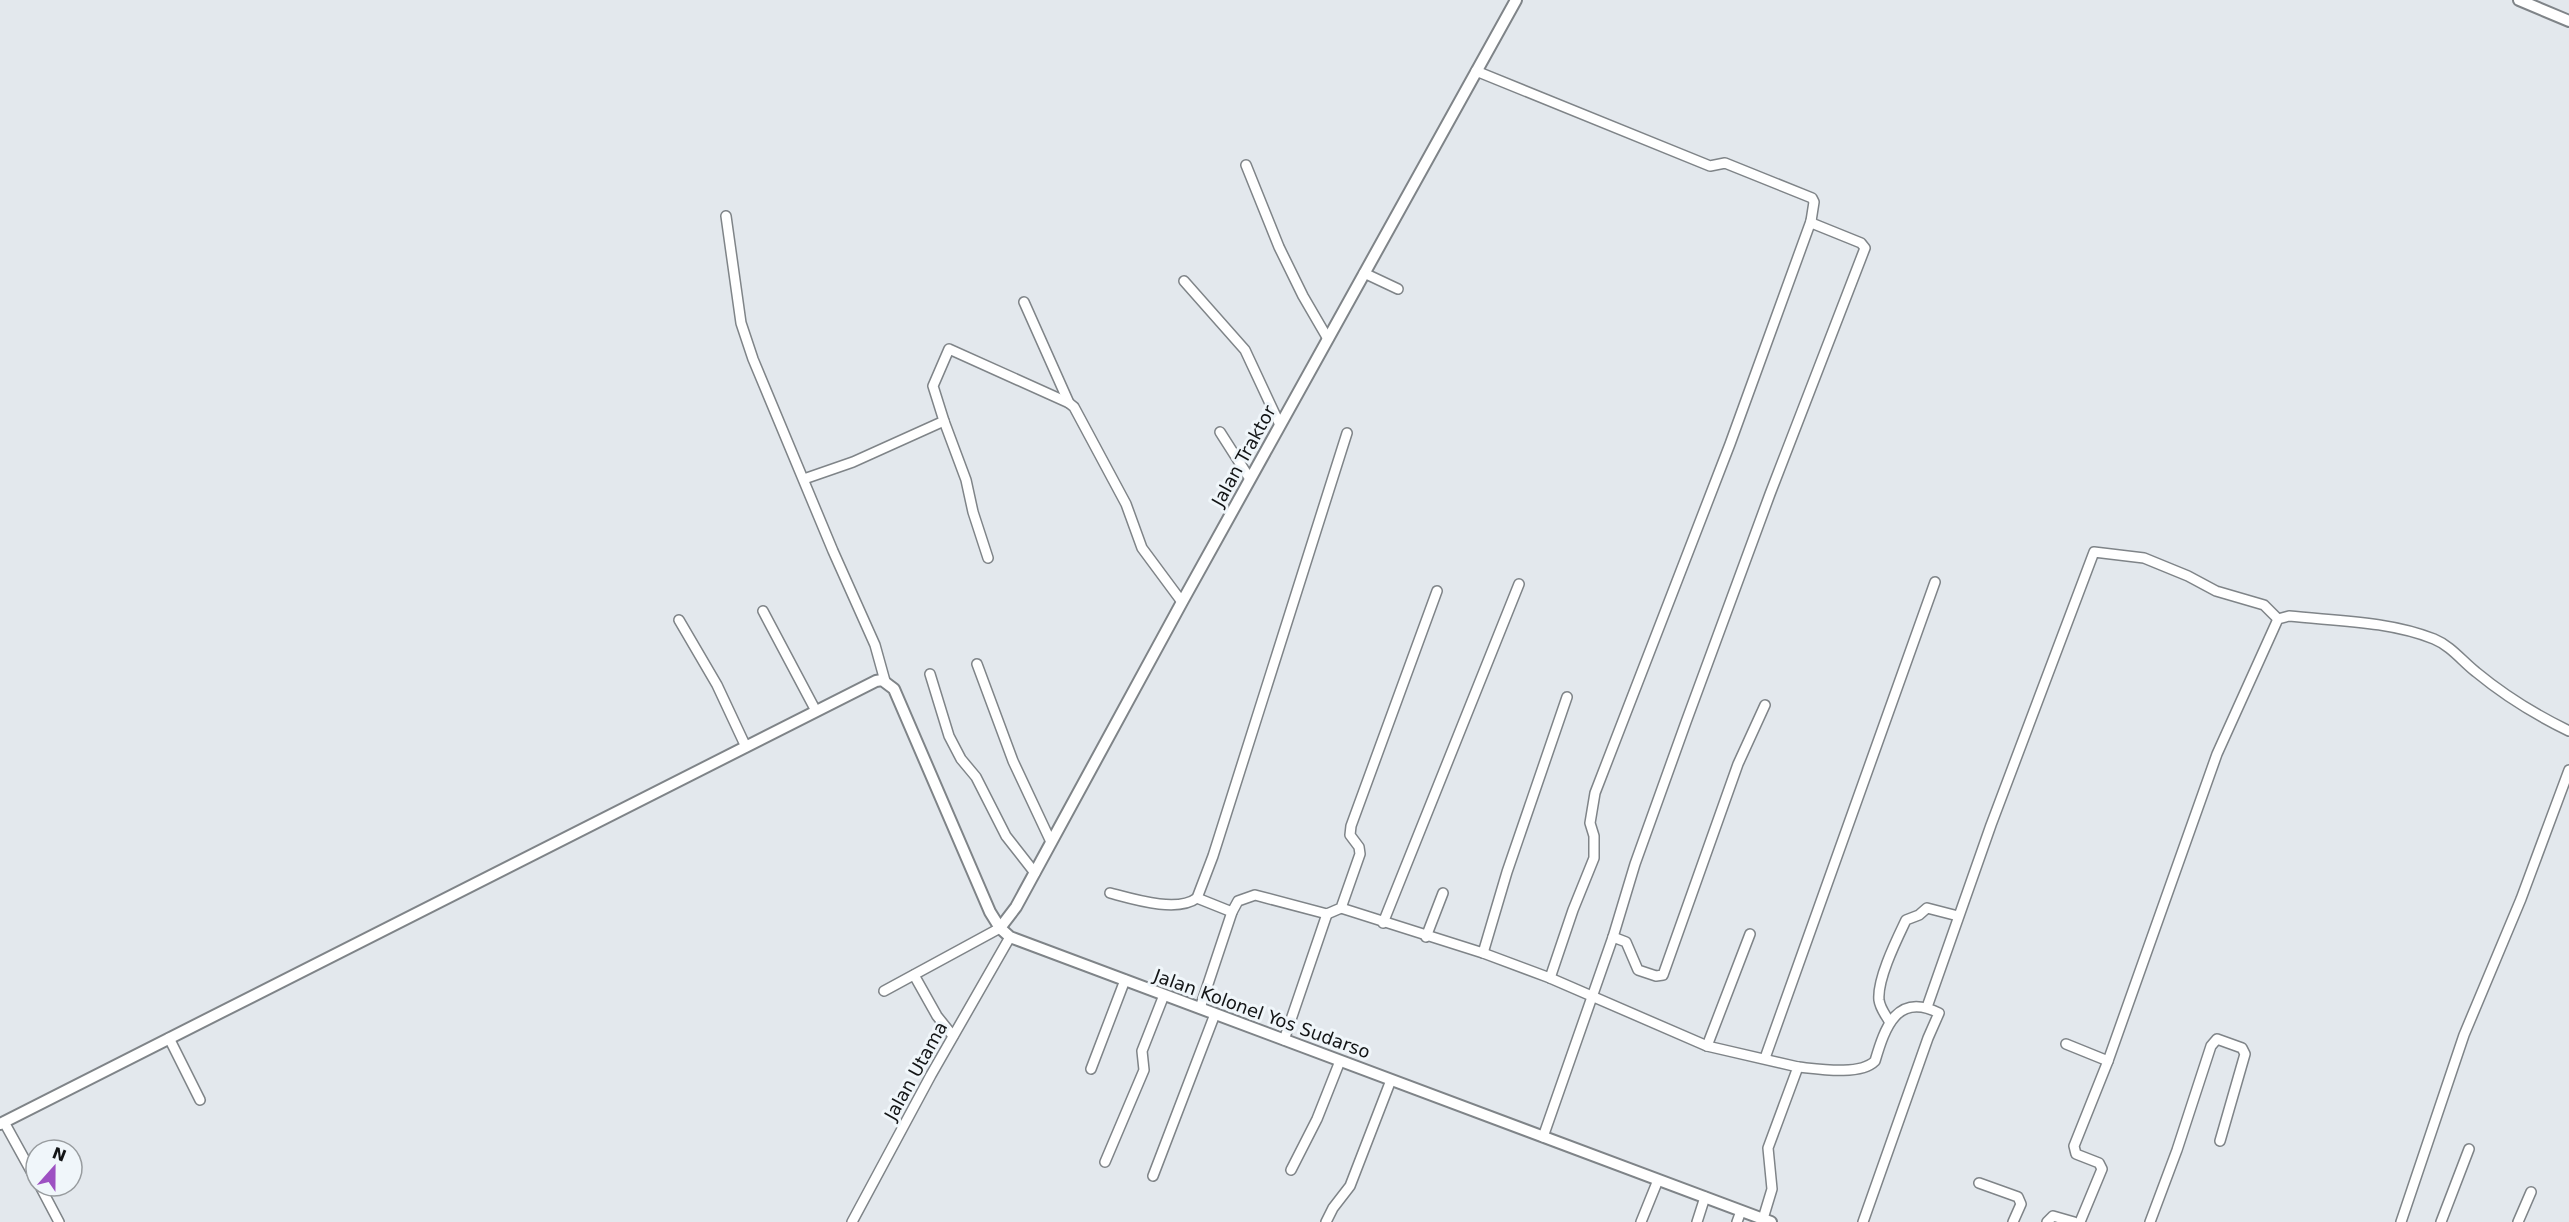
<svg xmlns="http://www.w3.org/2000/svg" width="2569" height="1222" viewBox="0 0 2569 1222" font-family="'DejaVu Sans',sans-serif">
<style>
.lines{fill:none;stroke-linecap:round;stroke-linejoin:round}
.minor-casing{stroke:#7f8488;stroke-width:12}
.tertiary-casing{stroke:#7f8488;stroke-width:14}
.minor{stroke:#fff;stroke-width:9}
.tertiary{stroke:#fff;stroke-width:10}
.labels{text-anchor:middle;stroke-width:6;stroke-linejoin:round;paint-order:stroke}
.street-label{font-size:18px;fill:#131516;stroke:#f0f6fa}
</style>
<rect width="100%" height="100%" fill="#e3e8ed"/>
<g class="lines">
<defs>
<g id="minor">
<path d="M1476,71L1710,166L1725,163L1812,198L1814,202L1811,221L1814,224L1861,243L1865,248L1770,494L1686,722L1635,864L1613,937L1543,1137"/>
<path d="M1246,165L1279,247L1303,296L1328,339"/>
<path d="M726,216L741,323L753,359L833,551L875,645L885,681"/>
<path d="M1364,273L1398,289"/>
<path d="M1184,281L1245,350L1280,425"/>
<path d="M1024,302L1069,403L1074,407L1126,504L1142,548L1182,602"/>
<path d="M944,421L966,480L973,512L988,558"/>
<path d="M1220,432L1250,479"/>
<path d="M804,479L853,462L944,421L933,386L949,349L1069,403"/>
<path d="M763,611L816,711"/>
<path d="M679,620L717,685L746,747"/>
<path d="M977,664L1013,761L1051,842"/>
<path d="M930,674L949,736L961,759L976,777L1006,836L1035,873"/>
<path d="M1110,893C1133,899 1177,913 1197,898L1232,912"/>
<path d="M1197,898L1213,856L1347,433"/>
<path d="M1341,908L1483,953L1550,978L1707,1046L1798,1067L1768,1148L1772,1189L1762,1222"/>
<path d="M1383,923L1519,584"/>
<path d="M1426,937L1443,893"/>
<path d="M1613,937L1626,942L1638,970L1656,976L1663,975L1738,764L1765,705"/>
<path d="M1483,953L1507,872L1567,697"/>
<path d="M914,975L937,1016L953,1036"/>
<path d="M1550,978L1573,910L1594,858V836L1590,823L1595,793L1730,444L1811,221"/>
<path d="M884,991L1000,928"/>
<path d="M1927,1007L1991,825L2094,552L2144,558L2188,576L2216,591L2264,605L2278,619"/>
<path d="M1200,1008L1232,912L1238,901L1255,895L1327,914L1341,908L1360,854L1359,847L1350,835L1351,826L1437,591"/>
<path d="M1889,1021C1885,1014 1880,1008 1879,1000C1877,979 1897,939 1906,920L1919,915L1927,908L1958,916"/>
<path d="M169,1038L200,1100"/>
<path d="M1284,1040L1327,914"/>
<path d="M2066,1044L2108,1061"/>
<path d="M1707,1046L1750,934"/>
<path d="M1765,1058L1935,582"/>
<path d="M1798,1067C1818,1069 1860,1076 1875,1061C1885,1027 1897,992 1939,1013L1928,1038L1863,1222"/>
<path d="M1091,1069L1125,980"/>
<path d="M4,1122L36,1180"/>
<path d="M1105,1162L1144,1070L1142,1051L1164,995"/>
<path d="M1291,1170L1317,1119L1340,1061"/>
<path d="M1153,1176L1215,1014"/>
<path d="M1979,1183L2018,1197L2021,1204L2013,1222"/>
<path d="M40,1186L59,1222"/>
<path d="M852,1222L931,1075L1010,937"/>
<path d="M1326,1222L1333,1208L1350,1186L1391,1080"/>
<path d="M1641,1222L1658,1180"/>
<path d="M1697,1222L1705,1197"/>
<path d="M1737,1222L1741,1211"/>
<path d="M2047,1222L2053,1216L2074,1222"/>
<path d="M2080,1222L2102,1169L2099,1163L2076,1154L2074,1146L2108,1061L2217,754L2278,619L2289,616C2336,621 2389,621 2434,639C2451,646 2462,661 2476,672C2505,696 2536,715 2569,731"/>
<path d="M2150,1222L2177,1150L2211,1046L2217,1039L2242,1048L2245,1054L2220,1141"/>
<path d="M2401,1222L2464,1035L2521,899L2569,770"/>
<path d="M2441,1222L2469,1149"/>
<path d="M2518,1222L2531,1192"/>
</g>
<g id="tertiary">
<path d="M2519,0L2569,21"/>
<path d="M1000,928L1016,907L1182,602L1516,0"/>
<path d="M0,1124L876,681L882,680L894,689L990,912L1000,928L1010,937L1771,1222"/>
</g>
</defs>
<use href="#minor" class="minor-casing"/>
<use href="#tertiary" class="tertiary-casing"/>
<use href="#minor" class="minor"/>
<use href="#tertiary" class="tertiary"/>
</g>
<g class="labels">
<g class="street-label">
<text transform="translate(1244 456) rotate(-61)" y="6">Jalan Traktor</text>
<text transform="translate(1262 1014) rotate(20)" y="6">Jalan Kolonel Yos Sudarso</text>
<text transform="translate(916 1071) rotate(-61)" y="6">Jalan Utama</text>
</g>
</g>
<g transform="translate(54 1168) rotate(21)"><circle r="28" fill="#f0f6fa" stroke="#989c9f" stroke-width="1.5"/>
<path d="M0-4.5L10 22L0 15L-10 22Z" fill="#9d50c2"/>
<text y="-9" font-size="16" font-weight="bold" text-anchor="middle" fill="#131516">N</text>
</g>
</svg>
